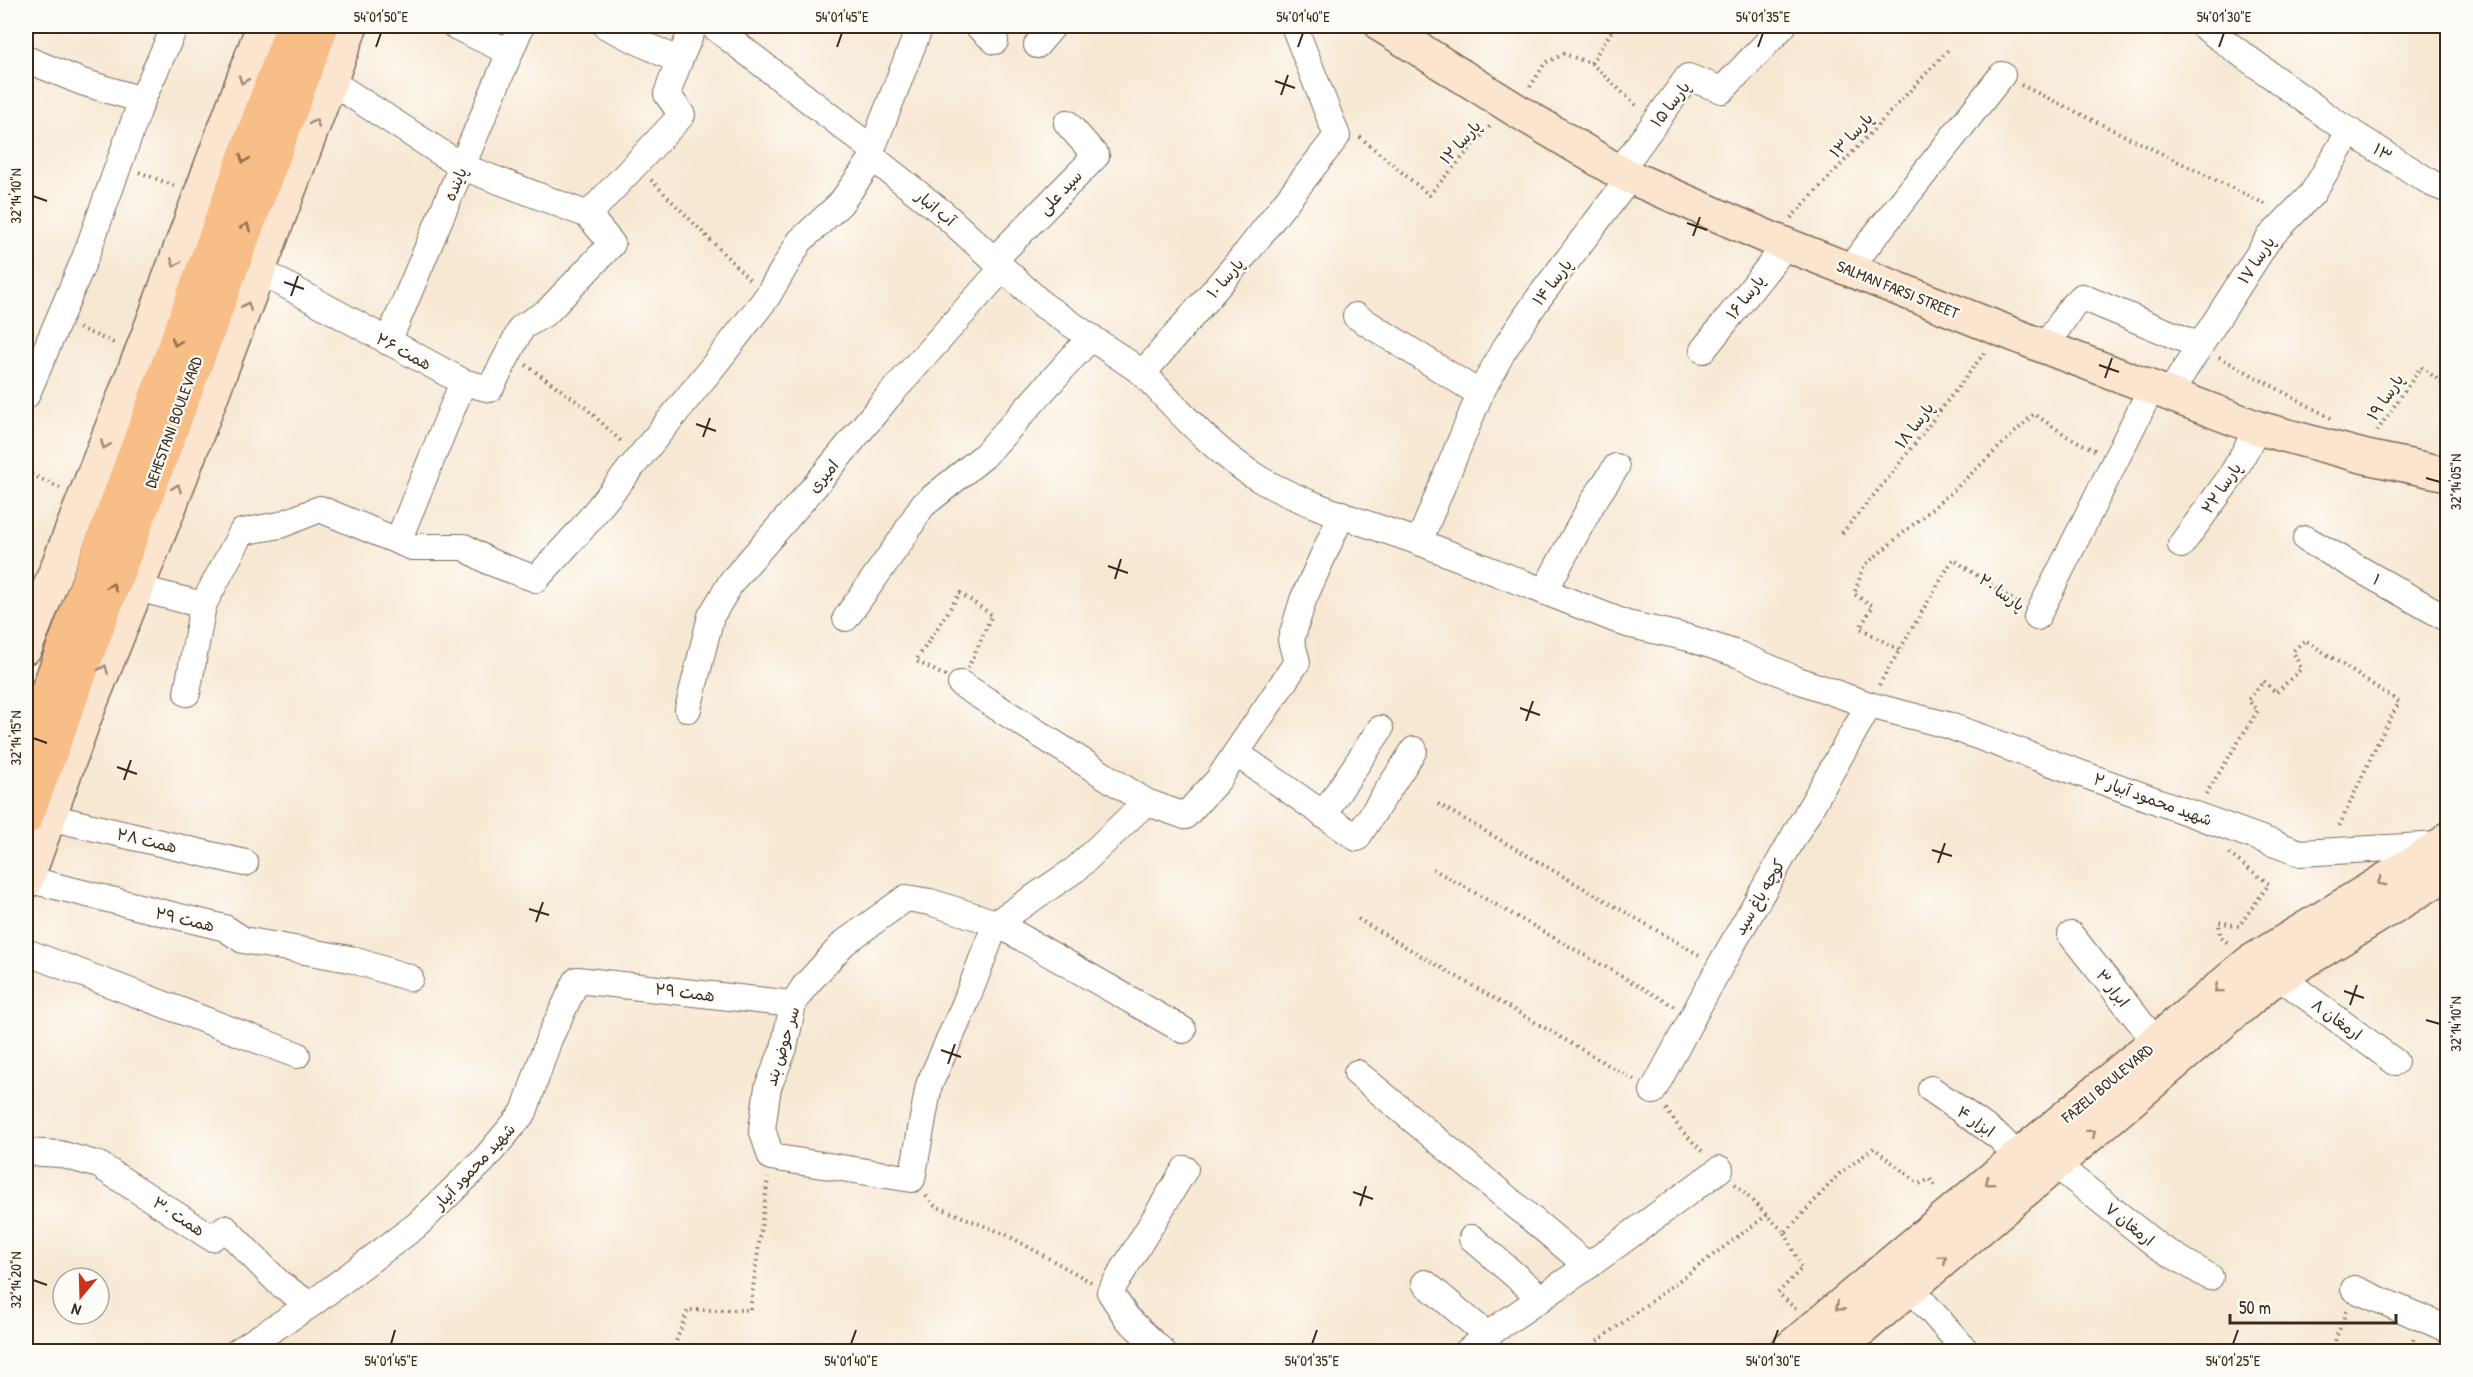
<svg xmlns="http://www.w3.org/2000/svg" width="2473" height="1377" viewBox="0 0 2473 1377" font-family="'Patrick Hand','Playpen Sans Arabic',sans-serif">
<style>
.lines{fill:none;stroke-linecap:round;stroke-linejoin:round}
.street-casing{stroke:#7d6c5d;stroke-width:28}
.secondary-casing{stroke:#7d6c5d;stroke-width:36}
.primary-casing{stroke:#7d6c5d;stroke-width:36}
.path{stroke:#7d6c5d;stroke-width:4;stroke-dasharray:1.5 4.5;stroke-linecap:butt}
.street{stroke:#fff;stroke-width:26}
.secondary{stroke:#fce5cf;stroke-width:33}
.primary{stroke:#f7be87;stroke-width:33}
.oneway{stroke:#9c8876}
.oneway2{stroke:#906d4d}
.ticks{fill:none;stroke:#3b2a1e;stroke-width:2}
.labels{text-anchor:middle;stroke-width:4.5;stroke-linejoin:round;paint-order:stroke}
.street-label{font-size:16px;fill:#3b2a1e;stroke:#fdfcf7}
.neatline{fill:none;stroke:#3b2a1e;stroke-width:2}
.ticks-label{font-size:15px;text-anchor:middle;fill:#3b2a1e}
</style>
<rect width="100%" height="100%" fill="#fdfcf7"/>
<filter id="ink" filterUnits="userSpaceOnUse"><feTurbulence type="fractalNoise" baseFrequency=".0167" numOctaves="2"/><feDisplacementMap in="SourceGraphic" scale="12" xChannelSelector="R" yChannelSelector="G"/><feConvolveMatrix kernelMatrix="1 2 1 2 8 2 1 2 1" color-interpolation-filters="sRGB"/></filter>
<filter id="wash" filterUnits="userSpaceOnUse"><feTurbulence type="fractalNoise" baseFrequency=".008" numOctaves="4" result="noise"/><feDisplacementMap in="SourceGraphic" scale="24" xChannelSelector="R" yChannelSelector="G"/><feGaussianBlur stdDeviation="1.35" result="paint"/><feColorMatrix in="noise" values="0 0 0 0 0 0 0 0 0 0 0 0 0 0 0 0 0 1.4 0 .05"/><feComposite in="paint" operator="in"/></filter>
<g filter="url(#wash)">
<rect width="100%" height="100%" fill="#f7e8d3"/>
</g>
<g filter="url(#ink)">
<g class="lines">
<defs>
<g id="street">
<path d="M455,26L509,52"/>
<path d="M606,26L679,61L694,26"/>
<path d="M713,26L872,149"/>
<path d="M920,26L872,149L873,158L944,214L1043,305L1143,373L1247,252L1337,136L1294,26"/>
<path d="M978,26L995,41"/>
<path d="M2203,26L2335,122"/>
<path d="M1037,45L1053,26"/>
<path d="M26,59L82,82L142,100"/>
<path d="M330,81L463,167L588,215L682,115L667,94L679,61"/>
<path d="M2335,122L2433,184L2448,190"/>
<path d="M1619,172L1688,77L1722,90L1783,26"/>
<path d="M994,260L1096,156L1067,123"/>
<path d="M1848,270L2002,75"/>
<path d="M260,271L463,382L490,389L522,327L547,312L612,244L588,215"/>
<path d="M1356,316L1480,394"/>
<path d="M388,342L521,26"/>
<path d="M2045,347L2073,305L2082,297L2200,346"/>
<path d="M1703,350L1787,244"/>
<path d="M1143,373C1179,411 1215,453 1261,480C1307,506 1369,524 1419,542L1480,394L1503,351L1538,299L1631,176"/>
<path d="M2169,394L2269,238L2312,194L2350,131"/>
<path d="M26,396L85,258L142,100L175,26"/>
<path d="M2306,539L2448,619"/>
<path d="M398,541L463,382"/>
<path d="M1419,542L1627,624L1689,638L1740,655L1795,679L1869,705L1947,725L2300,853L2441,845"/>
<path d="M2181,545L2230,478L2258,428"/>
<path d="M137,588L203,605"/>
<path d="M1545,590L1593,502L1616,467"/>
<path d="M2037,617L2152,387"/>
<path d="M846,618L902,539L922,506L984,456L1091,337"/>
<path d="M961,684L1146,802"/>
<path d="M187,693L203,605L242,532L280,525L320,509L412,547H464L490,562L536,579L580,531L715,364L767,297L800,241L840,204L873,158"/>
<path d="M688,709L711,616L732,581L814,487L887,398L1003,268"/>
<path d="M1236,753L1357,838L1414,750"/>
<path d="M1323,815L1380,729"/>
<path d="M49,817L245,863"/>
<path d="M26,879L225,928L243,940L350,959L410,978"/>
<path d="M2071,935L2156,1042"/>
<path d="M26,952L297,1055"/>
<path d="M2280,977L2395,1062"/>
<path d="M1183,1030L996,923L965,1004L929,1085L912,1179L771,1157L762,1129L768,1087L784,1048L793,1004L804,987L844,943L906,898L930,902L996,923L1076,869L1146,802L1185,816L1218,780L1297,662L1291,640L1303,600L1342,514"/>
<path d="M1357,1073L1588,1266"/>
<path d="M1931,1089L1999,1137L2018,1157"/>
<path d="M1653,1091L1720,966L1869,705"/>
<path d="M26,1152L60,1154L99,1165L212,1238L225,1228L279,1283L310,1305"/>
<path d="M2055,1164L2159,1247L2210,1277"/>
<path d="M1472,1238L1541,1298"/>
<path d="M1425,1283L1487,1335"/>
<path d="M1910,1287L1967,1352"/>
<path d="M2354,1289L2448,1329"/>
<path d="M237,1352L310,1305L417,1225L483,1161L524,1112L549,1039L577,980L793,1004"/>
<path d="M1163,1352L1127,1318L1110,1292L1185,1169"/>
<path d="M1467,1352L1487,1335L1588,1266L1720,1169"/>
</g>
<g id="secondary">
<path d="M1382,26L1516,110L1619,172L1772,239L2045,347L2258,428L2366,457L2448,474"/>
<path d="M26,647L148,335L263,26"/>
<path d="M26,882L85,717L170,506L351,26"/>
<path d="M1785,1352L2250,962L2442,845L2448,839"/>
<path d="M1835,1352L2268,984L2448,873"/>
</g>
<g id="primary">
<path d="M26,749L293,26"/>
<path d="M26,818L322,26"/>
</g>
</defs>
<use href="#street" class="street-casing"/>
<use href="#secondary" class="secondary-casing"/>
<use href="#primary" class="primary-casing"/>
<g class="path">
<path d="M1591,63L1615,26"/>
<path d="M2021,85L2267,205"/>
<path d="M1530,87L1545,63L1564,54L1591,63L1638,107"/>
<path d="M1360,137L1429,195L1492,124"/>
<path d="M139,172L177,187"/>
<path d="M651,180L751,281"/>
<path d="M1791,218L1950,48"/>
<path d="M79,328L116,344"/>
<path d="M2219,357L2331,418"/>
<path d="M526,365L585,407L623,443"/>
<path d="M2377,431L2421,367L2448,387"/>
<path d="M26,472L60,488"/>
<path d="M1842,533L1889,477L1985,352"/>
<path d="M960,593L992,615L961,684L916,661Z"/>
<path d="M1899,650L1860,628L1873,606L1854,594L1864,566L1953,491L2034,414L2067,436L2096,451"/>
<path d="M1879,685L1953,559L2019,604"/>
<path d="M2206,794L2258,710L2248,700L2264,681L2276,693L2301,669L2293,651L2305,640L2399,702L2377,744L2338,829"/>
<path d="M1438,804L1701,956"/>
<path d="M2229,854L2269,884L2239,926L2219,922L2220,936L2229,944"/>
<path d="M1433,869L1674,1006"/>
<path d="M1358,919L1634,1080"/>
<path d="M1666,1109L1681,1130L1704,1153"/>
<path d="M1735,1184L1785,1233L1840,1173L1874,1148L1919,1184L1930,1179L1938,1188"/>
<path d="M926,1196L935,1206L1007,1235L1091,1282"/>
<path d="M1785,1233L1802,1268L1778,1293L1797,1310"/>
<path d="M340,1352L341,1348L351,1352"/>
<path d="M672,1352L688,1310H750L768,1178"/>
<path d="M1583,1352L1767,1215"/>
<path d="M2331,1352L2347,1309"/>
<path d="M2409,1352L2414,1338"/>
</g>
<use href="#street" class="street"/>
<use href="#secondary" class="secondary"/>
<use href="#primary" class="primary"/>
</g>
<defs><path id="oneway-chevron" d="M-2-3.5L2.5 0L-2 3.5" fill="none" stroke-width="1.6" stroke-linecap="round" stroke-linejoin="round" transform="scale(1.5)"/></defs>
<g class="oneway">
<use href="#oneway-chevron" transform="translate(243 80) rotate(110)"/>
<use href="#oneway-chevron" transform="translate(315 123) rotate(-70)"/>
<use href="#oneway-chevron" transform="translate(175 263) rotate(111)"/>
<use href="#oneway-chevron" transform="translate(247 306) rotate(-69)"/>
<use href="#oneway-chevron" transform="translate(105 445) rotate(111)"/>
<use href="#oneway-chevron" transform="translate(177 488) rotate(-69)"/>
<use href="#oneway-chevron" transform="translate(104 669) rotate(-68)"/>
<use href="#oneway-chevron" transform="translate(2381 882) rotate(149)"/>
<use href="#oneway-chevron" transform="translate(2218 989) rotate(140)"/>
<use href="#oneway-chevron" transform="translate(2092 1133) rotate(-40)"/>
<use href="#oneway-chevron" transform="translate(1989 1182) rotate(140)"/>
<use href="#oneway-chevron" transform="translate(1943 1259) rotate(-41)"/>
<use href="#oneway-chevron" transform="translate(1839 1307) rotate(140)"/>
</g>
<g class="oneway2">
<use href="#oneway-chevron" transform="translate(244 159) rotate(110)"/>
<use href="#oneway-chevron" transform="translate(246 227) rotate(-70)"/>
<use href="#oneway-chevron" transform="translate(176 342) rotate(110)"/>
<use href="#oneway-chevron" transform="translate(112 587) rotate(-70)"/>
</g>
</g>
<path class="ticks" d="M376,47L381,33M837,47L842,33M1298,47L1303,33M1758,47L1763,33M2219,47L2224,33M1275,81L1295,88M1281,95L1288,75M33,196L47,201M1687,223L1707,230M1693,236L1700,217M284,282L304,289M291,296L298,276M2099,365L2119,372M2105,378L2112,358M696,424L716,431M703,437L710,418M2426,478L2440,482M1108,566L1128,573M1115,579L1121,559M1520,708L1540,715M1526,721L1533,701M33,738L47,743M117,767L137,774M124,780L131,760M1932,850L1952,856M1938,863L1945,843M529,909L549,915M536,922L543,902M2344,991L2364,998M2350,1005L2357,985M2426,1020L2440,1024M941,1050L961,1057M948,1064L955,1044M1353,1192L1373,1199M1360,1206L1366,1186M33,1280L47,1285M391,1344L395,1330M851,1344L856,1330M1312,1344L1317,1330M1773,1344L1778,1330M2233,1344L2238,1330"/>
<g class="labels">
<g class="street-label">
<text transform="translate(1670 104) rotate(-52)" y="6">پارسا ۱۵</text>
<text transform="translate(1851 135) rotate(-47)" y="6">پارسا ۱۳</text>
<text transform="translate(1460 142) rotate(-48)" y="6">پارسا ۱۲</text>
<text transform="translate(2383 152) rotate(32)" y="6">۱۳</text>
<text transform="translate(455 184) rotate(-67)" y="6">پاینده</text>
<text transform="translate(1060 192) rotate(-46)" y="6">سید علی</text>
<text transform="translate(936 208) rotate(40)" y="6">آب انبار</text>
<text transform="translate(2256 260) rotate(-56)" y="6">پارسا ۱۷</text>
<text transform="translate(1225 278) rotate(-49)" y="6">پارسا ۱۰</text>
<text transform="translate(1552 282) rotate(-52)" y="6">پارسا ۱۴</text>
<text transform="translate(1898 289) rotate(22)" y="6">SALMAN FARSI STREET</text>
<text transform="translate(1745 297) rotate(-52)" y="6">پارسا ۱۶</text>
<text transform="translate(404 351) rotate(28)" y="6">همت ۲۶</text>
<text transform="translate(2385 397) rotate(-56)" y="6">پارسا ۱۹</text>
<text transform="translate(173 422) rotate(-70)" y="6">DEHESTANI BOULEVARD</text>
<text transform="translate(1914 425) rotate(-53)" y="6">پارسا ۱۸</text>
<text transform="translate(823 476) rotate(-50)" y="6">امیری</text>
<text transform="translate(2221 488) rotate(-56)" y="6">پارسا ۲۲</text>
<text transform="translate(2377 579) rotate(29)" y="6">۱</text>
<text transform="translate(2002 592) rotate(35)" y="6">پارسا ۲۰</text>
<text transform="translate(2153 799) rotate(20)" y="6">شهید محمود آبیار ۲</text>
<text transform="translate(147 840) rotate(13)" y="6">همت ۲۸</text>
<text transform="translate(1759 897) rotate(-60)" y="6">کوچه باغ سید</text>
<text transform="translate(185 919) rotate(13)" y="6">همت ۲۹</text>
<text transform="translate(2113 988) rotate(52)" y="6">ابرار ۳</text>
<text transform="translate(685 992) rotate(7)" y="6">همت ۲۹</text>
<text transform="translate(2337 1019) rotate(36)" y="6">ارمغان ۸</text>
<text transform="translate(782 1046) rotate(-73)" y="6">سر حوض بند</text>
<text transform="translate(2107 1083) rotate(-40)" y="6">FAZELI BOULEVARD</text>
<text transform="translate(1976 1121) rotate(35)" y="6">ابزار ۴</text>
<text transform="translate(474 1166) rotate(-47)" y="6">شهید محمود آبیار</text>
<text transform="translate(179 1216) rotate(33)" y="6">همت ۳۰</text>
<text transform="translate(2130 1224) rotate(39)" y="6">ارمغان ۷</text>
</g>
</g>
<rect width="2473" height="1377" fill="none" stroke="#fdfcf7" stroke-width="66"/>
<g transform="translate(81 1296) rotate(199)"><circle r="28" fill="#fdfcf7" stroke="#afa8a0" stroke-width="1.5"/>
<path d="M0-4.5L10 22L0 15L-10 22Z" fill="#c8321e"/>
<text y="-9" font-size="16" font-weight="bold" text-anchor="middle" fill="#3b2a1e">N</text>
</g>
<path d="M2230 1314v9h166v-9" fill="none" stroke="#3b2a1e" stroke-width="3"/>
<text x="2239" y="1314" font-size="18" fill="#3b2a1e" stroke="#fdfcf7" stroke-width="4.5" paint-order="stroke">50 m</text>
<rect x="33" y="33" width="2407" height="1311" class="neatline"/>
<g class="ticks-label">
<text x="381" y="22">54°01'50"E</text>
<text x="842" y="22">54°01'45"E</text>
<text x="1303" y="22">54°01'40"E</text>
<text x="1763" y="22">54°01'35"E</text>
<text x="2224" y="22">54°01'30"E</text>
<text transform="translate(16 196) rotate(-90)" y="5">32°14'10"N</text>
<text transform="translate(2456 482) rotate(-90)" y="5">32°14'05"N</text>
<text transform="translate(16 738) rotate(-90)" y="5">32°14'15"N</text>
<text transform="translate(2456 1024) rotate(-90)" y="5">32°14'10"N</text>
<text transform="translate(16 1280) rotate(-90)" y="5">32°14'20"N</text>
<text x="391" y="1366">54°01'45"E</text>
<text x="851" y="1366">54°01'40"E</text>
<text x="1312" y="1366">54°01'35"E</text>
<text x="1773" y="1366">54°01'30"E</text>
<text x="2233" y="1366">54°01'25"E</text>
</g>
</svg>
